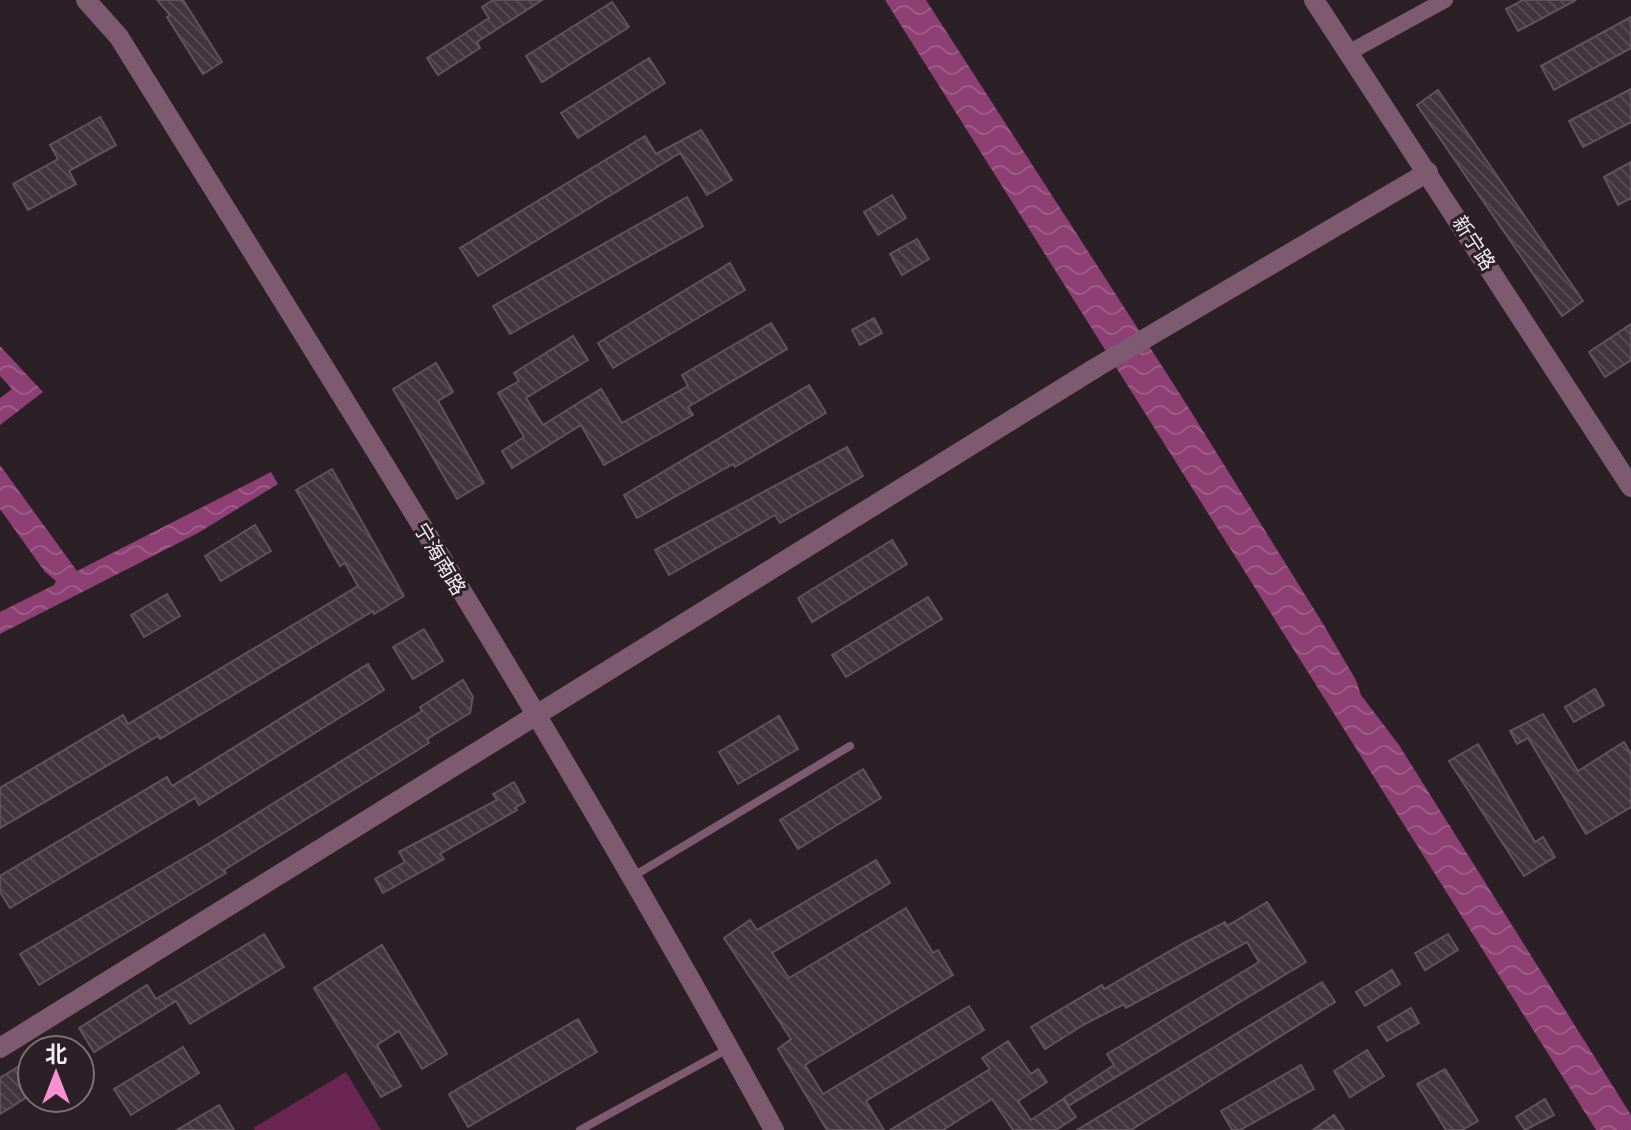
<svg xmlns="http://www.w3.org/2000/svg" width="1631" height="1130" viewBox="0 0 1631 1130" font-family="Inter,'Noto Sans SC',sans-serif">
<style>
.pitch{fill:#6a2553}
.water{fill:url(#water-waves)}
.building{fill:url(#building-back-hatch);stroke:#60545b;stroke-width:2}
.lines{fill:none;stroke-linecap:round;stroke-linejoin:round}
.service{stroke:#7e5a70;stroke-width:8}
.minor{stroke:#7e5a70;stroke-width:16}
.tertiary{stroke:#7e5a70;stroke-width:20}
.labels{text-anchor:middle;stroke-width:6;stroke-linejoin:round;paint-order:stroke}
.street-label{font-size:20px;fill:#f4ecf0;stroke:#2a2026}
</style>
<defs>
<pattern id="water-waves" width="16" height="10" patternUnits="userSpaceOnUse" patternTransform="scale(2)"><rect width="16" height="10" fill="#8e3f73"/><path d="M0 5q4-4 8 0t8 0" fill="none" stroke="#9e5b87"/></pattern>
<pattern id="building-back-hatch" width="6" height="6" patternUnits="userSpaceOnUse" patternTransform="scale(2)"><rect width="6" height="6" fill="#41363c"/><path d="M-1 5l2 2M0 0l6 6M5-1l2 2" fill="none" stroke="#544a4f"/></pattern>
</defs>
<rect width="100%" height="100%" fill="#2a2026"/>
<path class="pitch" d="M346,1072L381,1130H255L253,1128Z"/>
<g class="water">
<path d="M885,0H926L1180,394L1322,622L1356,680L1361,695L1399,745L1631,1115V1130H1596Z"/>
<path d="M0,346L43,392L0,425V398L12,389L0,376Z"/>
<path d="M0,465L77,571L271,472L278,484L198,533L0,634V612L54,585L56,581L45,572L0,509Z"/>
</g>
<g class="building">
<path d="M157,0H183L222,62L203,74L167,17L170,15Z"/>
<path d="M493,0H542L477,42L480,48L438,75L427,58L489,18L482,7Z"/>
<path d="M1523,0H1576L1518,31L1506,9Z"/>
<path d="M612,2L629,27L542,82L526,56Z"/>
<path d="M1631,17V48L1554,90L1541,66Z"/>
<path d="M649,58L665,83L578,138L561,113Z"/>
<path d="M1631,89V122L1583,147L1569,121Z"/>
<path d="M1438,90L1583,301L1562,316L1417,105Z"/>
<path d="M100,117L116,145L69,171L76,184L28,210L13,184L58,159L50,145Z"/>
<path d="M701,130L732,180L707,195L680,153L478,276L460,248L645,136L656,154Z"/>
<path d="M1631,162V198L1618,205L1604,177Z"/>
<path d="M892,195L906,218L878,235L864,212Z"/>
<path d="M687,197L703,226L510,334L493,306Z"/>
<path d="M917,239L929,259L902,275L890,254Z"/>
<path d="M730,263L745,290L613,368L598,343Z"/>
<path d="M874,318L882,333L860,345L852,330Z"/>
<path d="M771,323L787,349L688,407L693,415L604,465L581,425L512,468L502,451L524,437L498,393L519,381L514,373L573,336L588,360L526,398L543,425L601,389L622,423L688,386L682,375Z"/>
<path d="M1631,324V360L1605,377L1589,352Z"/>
<path d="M436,363L453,392L438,401L484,483L457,499L393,389Z"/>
<path d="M809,385L826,413L735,467L733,464L637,518L624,495Z"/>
<path d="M847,447L863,476L780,523L775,515L669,575L655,550Z"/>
<path d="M332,469L404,596L374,614L373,611L160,739L158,736L0,828V788L123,715L128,724L358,586L345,563L340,566L296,490Z"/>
<path d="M255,525L271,551L221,581L205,556Z"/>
<path d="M892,540L907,564L812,622L798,598Z"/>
<path d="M167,594L180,616L144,637L131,615Z"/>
<path d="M928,597L942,619L846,677L832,655Z"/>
<path d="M424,629L443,661L413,679L393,647Z"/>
<path d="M368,664L384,690L199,805L195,798L10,908L0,892V876L167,777L172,786Z"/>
<path d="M463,680L473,697L470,713L427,739L429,743L224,870L226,873L39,985L20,954L208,844L422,711L420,707Z"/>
<path d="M1595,689L1604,705L1574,722L1565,707Z"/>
<path d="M1543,714L1578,771L1624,742L1631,754V807L1586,834L1528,738L1517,744L1510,731Z"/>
<path d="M779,716L798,749L738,784L719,752Z"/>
<path d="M1478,744L1535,842L1543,837L1555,857L1524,876L1449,761Z"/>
<path d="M863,769L881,798L798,849L780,820Z"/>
<path d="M514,782L525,802L515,808L517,810L440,854L444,859L383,893L375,879L405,862L399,852L497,800L493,794Z"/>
<path d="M876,860L890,883L772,953L789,978L906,908L933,953L938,950L953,975L805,1065L823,1094L969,1006L984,1030L866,1101L884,1130H827L778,1049L791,1039L724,938L750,920L757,930Z"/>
<path d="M1267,902L1306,962L1068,1106L1064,1098L1114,1065L1107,1054L1259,962L1247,942L1126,1008L1124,1004L1083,1025L1045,1049L1031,1027L1102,985L1104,989L1184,943L1225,922L1227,926Z"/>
<path d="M264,934L284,967L190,1024L176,1001L94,1052L79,1028L147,985L156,999Z"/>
<path d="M1448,934L1458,950L1425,970L1415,953Z"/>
<path d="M382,945L447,1054L422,1069L399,1031L377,1045L401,1086L381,1097L314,988Z"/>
<path d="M1392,970L1400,984L1365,1006L1356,992Z"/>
<path d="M1322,982L1335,1002L1131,1130H1077Z"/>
<path d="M1411,1008L1419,1023L1387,1041L1378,1027Z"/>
<path d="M578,1019L597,1052L468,1127L449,1094Z"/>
<path d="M1008,1041L1031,1074L1038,1069L1047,1082L1018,1101L1031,1120L1063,1099L1076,1117L1056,1130H1013L992,1099L943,1130H890L990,1069L982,1058Z"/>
<path d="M183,1047L199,1073L131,1115L114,1089Z"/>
<path d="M1367,1050L1384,1076L1350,1097L1334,1071Z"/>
<path d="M32,1058V1094L0,1114V1078Z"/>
<path d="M1301,1065L1314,1089L1240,1130H1232L1221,1111Z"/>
<path d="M1445,1069L1478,1121L1462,1130H1446L1417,1084Z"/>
<path d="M1545,1099L1554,1115L1525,1130L1516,1117Z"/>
<path d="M219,1105L234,1130H177Z"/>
<path d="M1334,1115L1344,1130H1313Z"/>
</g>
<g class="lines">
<g class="service">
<path d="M632,877L850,746"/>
<path d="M580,1130L726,1050"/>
</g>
<path class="minor" d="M1348,53L1445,0"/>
<g class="tertiary">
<path d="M86,0L119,37C343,398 571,757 774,1130"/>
<path d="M1314,0L1631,487"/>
<path d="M0,1048L1097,367L1428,172"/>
</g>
</g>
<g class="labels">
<g class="street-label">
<text transform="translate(1474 243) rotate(57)" y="7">新宁路</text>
<text transform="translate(440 559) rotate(59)" y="7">宁海南路</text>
</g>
</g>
<g transform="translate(56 1074)"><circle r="38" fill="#2a2026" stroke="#7b7277" stroke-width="2"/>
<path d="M0-6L14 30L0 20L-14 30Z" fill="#f690d0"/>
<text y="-12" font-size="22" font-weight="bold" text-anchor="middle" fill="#f4ecf0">北</text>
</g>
</svg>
